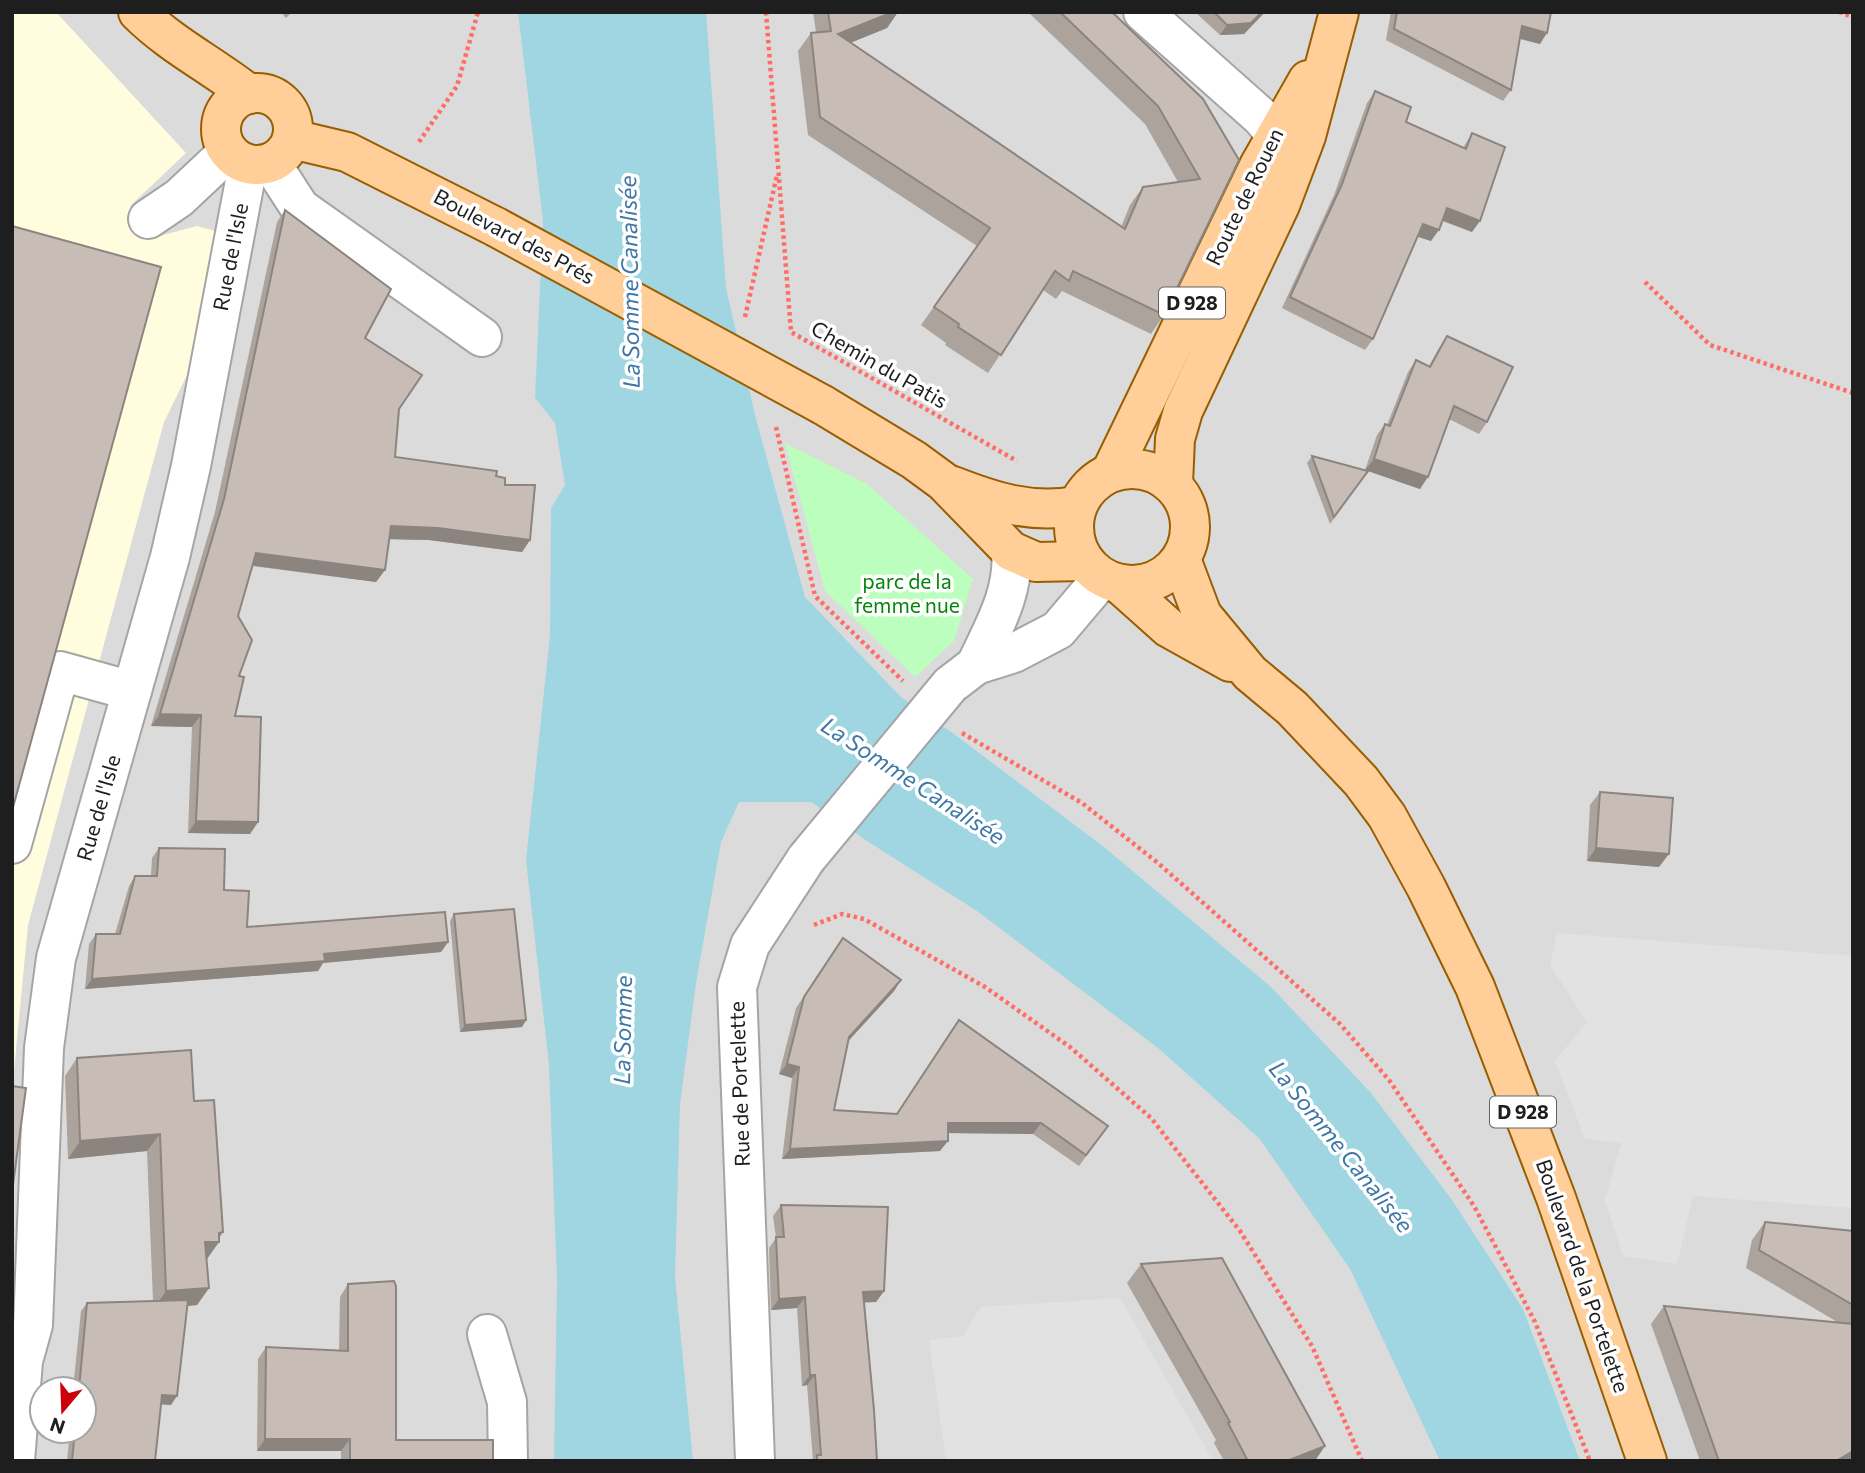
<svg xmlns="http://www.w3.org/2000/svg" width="1865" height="1473" viewBox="0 0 1865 1473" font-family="Commissioner,sans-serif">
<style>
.residential{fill:#dcdbdb;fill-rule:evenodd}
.education{fill:#fffddd}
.park{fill:#bcfebe}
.parking{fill:#e2e2e2}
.water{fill:#a0d6e1}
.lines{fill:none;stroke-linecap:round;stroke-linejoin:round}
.minor-casing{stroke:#a5a5a5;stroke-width:42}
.major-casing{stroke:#985e00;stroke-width:42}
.path{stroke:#ff6d65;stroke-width:4.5;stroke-dasharray:3.5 3.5;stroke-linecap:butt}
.minor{stroke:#fff;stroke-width:38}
.major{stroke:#ffce99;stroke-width:38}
.minor-bridge-casing{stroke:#a5a5a5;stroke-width:42;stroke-linecap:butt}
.major-bridge-casing{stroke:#985e00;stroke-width:42;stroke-linecap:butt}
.minor-bridge{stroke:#fff;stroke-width:38}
.major-bridge{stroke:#ffce99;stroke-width:38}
.wall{fill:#aca39d}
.shaded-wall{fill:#8c847f}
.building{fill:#c8bdb6;stroke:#8c847f;stroke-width:2}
.labels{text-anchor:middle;stroke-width:7;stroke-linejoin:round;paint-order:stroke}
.shield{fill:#fff;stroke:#626262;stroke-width:2}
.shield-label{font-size:19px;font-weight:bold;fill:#1e1e1e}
.street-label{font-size:21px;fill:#1e1e1e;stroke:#fff}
.park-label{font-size:21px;fill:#038607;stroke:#fff}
.water-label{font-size:23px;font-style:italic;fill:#3e77a6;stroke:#fff}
</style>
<rect width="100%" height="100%" fill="#f0ebe3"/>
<path class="residential" d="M12,12H1853V1461H12ZM42,1389H84V1431H42Z"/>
<path class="education" d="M12,12H56L186,153L130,206L156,237L197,226L219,232L190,369L164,422L28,925L12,1092Z"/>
<path class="park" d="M785,443L867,484L973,579L954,641L915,677L825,591Z"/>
<g class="parking">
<path d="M1557,933L1853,956V1208L1693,1196L1677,1264L1623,1256L1605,1200L1621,1143L1585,1139L1555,1061L1587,1022L1550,965Z"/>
<path d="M1120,1298L1213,1461H946L929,1340L963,1336L981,1307Z"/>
</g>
<path class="water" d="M518,12H706L726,288L756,419L805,597L901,697L954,734L1104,847L1271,987L1371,1093L1452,1200L1523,1309L1580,1461H1440L1350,1269L1259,1138L1158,1048L977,911L867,841L811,802H739L721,842L696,983L680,1104L675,1277L693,1461H554L557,1282L549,1065L526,860L550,635L551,508L565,485L555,423L535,398L543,221Z"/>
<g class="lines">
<defs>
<g id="minor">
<path d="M1143,12L1261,117L1275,134L1302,146"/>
<path d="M271,163L300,208L482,337"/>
<path d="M148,219L179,198L228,152"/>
<path d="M976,665C993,628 1015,592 1011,551"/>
<path d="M950,685L976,665L1014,653L1058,630L1102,578"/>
<path d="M12,844L60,671L132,691"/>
<path d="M487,1334L507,1402L508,1461"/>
<path d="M15,1461L23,1361L33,1325L44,1048L56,958L170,557L191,466L248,165"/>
<path d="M755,1461L737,987L750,945L806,859"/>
</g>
<g id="major">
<path d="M138,12C171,45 212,65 249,94"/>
<circle cx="257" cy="129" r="36"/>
<path d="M292,139L347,152L496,227"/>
<path d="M823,405L914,460L944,482L1011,551L1036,562L1084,561"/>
<circle cx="1132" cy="527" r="58"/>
<path d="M1111,472L1259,166L1308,80"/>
<path d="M1173,484L1175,439L1183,411L1280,205L1306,136L1339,12"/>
<path d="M953,486C994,502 1031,514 1076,506"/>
<path d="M1181,559L1202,615L1250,673L1292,708L1361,781L1387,816L1426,887L1475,987L1556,1198L1647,1461"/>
<path d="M1122,586L1169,628L1230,662"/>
</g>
</defs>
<use href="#minor" class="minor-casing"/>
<use href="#major" class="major-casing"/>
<g class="path">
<path d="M766,12L791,332L1017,461"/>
<path d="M1839,12L1853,17"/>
<path d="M419,142L457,86L478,12"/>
<path d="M1645,282L1710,345L1853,393"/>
<path d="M745,317L777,175"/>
<path d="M776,427L815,596L903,681"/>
<path d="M962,733L1082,803L1158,863L1340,1024L1389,1080L1474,1206L1508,1270L1535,1322L1590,1461"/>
<path d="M814,925L842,914L864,919L985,987L1070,1047L1151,1118L1240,1231L1312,1346L1362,1461"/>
</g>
<use href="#minor" class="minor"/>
<use href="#major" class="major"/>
<defs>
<path id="minor-bridge" d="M806,859L950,685"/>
<path id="major-bridge" d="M496,227L823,405"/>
</defs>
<use href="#minor-bridge" class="minor-bridge-casing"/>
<use href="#major-bridge" class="major-bridge-casing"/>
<use href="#minor-bridge" class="minor-bridge"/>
<use href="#major-bridge" class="major-bridge"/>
</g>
<g class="wall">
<path d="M281,12H292L286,18Z"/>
<path d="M813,12H898L887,28L850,43L1121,227L1130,205L1143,187L1178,182L1145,124L1028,12H1112L1239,160L1164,315L1151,334L1062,291L1056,299L1043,290L988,373L945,345L946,343L921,325L977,246L808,135L798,51L811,33L816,32Z"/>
<path d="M1195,12H1265L1244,34L1220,35Z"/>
<path d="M1391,12H1551L1540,44L1520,39L1511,90L1503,101L1386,40Z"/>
<path d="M1375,91L1406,122L1463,148L1472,133V232L1442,221L1431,241L1417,236L1373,339L1365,350L1282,308L1334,195L1367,103Z"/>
<path d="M285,210L365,338L399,409L395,457L496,476L505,485L530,540L522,552L429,540L389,539L385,570L376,582L253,566L238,616L239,676L235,716L258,822L250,834L188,833L192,727L151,726L215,512L277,222Z"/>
<path d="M1447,336L1487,422L1479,434L1449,419L1420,489L1368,471L1330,524L1307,463L1312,456L1365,470L1377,435L1385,424L1387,425L1408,372L1416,360L1429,366L1439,348Z"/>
<path d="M1600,792L1659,867L1587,861L1590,805Z"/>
<path d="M159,848L224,890L247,927L448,942L441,952L323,963L318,971L85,989L89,944L96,934H115L129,886L135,876H151L152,858Z"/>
<path d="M454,914L526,1020L522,1027L460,1032L450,921Z"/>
<path d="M843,938L901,980L894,991L849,1040L834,1110L1108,1126L1079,1166L1033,1134L948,1133L940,1151L782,1159L792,1078L779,1074L796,1008Z"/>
<path d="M77,1058L194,1101L223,1232L219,1237V1242L206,1259L209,1288L197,1305L187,1306L171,1405L161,1404L155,1461H67L70,1431H84V1389H73L81,1311L87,1303L153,1301L147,1151L68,1159L65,1076Z"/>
<path d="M781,1205L884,1291L876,1302H864L877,1461H813L807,1385L802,1386L797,1308L771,1310L769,1248L776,1238L773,1216Z"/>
<path d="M1765,1222L1853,1231V1461H1700L1651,1324L1664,1306L1839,1323L1746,1268L1752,1240Z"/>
<path d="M1141,1264L1315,1461H1224L1214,1443L1216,1440L1127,1283Z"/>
<path d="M348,1284L396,1440L493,1461H341V1451H257L258,1359L266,1347L339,1350L340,1297Z"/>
</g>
<g class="shaded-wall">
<path d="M893,12H898L887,28L825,53L838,34Z"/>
<path d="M1262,12H1265L1244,34L1220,35L1227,25Z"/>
<path d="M1522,26L1547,33L1540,44L1514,37Z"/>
<path d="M1447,208L1480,221L1472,232L1439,219Z"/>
<path d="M1423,224L1439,230L1431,241L1415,236Z"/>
<path d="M1374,459L1428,477L1420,489L1365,470Z"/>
<path d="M391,526L438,528L530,540L522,552L429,540L383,539Z"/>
<path d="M256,553L385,570L376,582L248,565Z"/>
<path d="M160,714L201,715L192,727L151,726Z"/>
<path d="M196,821L258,822L250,834L188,833Z"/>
<path d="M1596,848L1669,854L1659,867L1587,861Z"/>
<path d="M448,942L441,952L323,963L318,971L85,989L92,979L324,954Z"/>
<path d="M901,980L894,991L842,1048L849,1037Z"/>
<path d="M526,1020L522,1027L460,1032L465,1025Z"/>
<path d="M787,1064L799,1067L792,1078L779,1074Z"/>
<path d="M948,1123H1041L1033,1134L940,1133Z"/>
<path d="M160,1134L147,1151L68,1159L80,1141Z"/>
<path d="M948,1141L940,1151L782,1159L790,1149Z"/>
<path d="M223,1232L216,1242H219L207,1259L193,1260L205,1242L219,1233Z"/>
<path d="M209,1288L197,1305L154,1309L166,1291Z"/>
<path d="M884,1291L876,1302L855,1303L863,1292Z"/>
<path d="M805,1297L797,1308L771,1310L779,1299Z"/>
<path d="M810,1375H815L807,1385L802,1386Z"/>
<path d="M162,1395L177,1396L171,1405L156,1404Z"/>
<path d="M265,1439H350L341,1451H257Z"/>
<path d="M1325,1446L1315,1461H1287Z"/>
<path d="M1853,1451V1461H1836Z"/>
</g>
<g class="building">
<path d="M828,12H893L838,34L1125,229L1143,187L1200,179L1158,106L1060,12H1112L1203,99L1239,160L1164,315L1073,271L1069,281L1055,271L1001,355L958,327L959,324L934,307L990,228L820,117L811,33L831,31Z"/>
<path d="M1214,12H1262L1251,23L1227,25Z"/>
<path d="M1397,12H1551L1547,33L1522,26L1511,90L1394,29Z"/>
<path d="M1375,91L1411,107L1406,122L1466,149L1472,133L1505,147L1480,221L1447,208L1439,230L1423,224L1373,339L1290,297L1342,184Z"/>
<path d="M285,210L391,289L365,338L422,375L399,409L395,457L497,471L496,476L505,478V485H535L530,540L438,528L391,526L385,570L256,553L238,616L252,640L239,676L244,677L235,716L261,717L258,822L196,821L201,715L160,714L224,499Z"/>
<path d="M12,226L161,267L12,811Z"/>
<path d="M1447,336L1513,367L1487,422L1454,406L1428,477L1374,459L1385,424L1390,426L1416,360L1430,367Z"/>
<path d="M1312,456L1368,471L1334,517Z"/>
<path d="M1600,792L1673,798L1669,854L1596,848Z"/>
<path d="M159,848L225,849L224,890L249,891L247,927L445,912L448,942L324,954L325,961L92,979L96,934H120L135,876H157Z"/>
<path d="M514,909L526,1020L465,1025L454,914Z"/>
<path d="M843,938L901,980L849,1037L834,1110L897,1114L959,1020L1108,1126L1086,1155L1041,1123H948V1141L790,1149L799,1067L787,1064L804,997Z"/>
<path d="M191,1050L194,1101L214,1100L223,1232L219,1233V1242H205L209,1288L166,1291L160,1134L80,1141L77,1058Z"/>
<path d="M12,1086L26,1088L12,1192Z"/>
<path d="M781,1205L888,1207L884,1291L863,1292L874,1410L877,1461H817V1455H821L815,1375H810L805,1297L779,1299L776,1237H784Z"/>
<path d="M1765,1222L1853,1231V1305L1759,1250Z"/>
<path d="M1222,1258L1325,1446L1287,1461H1248L1228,1423L1230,1422L1141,1264Z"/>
<path d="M394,1281L396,1286V1440H493V1461H350V1439H265L266,1347L348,1351V1284Z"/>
<path d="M188,1300L177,1396L162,1395L155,1461H72L75,1431H84V1389H79L87,1303Z"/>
<path d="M1664,1306L1853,1324V1451L1836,1461H1719Z"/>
</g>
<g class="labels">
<g class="shield">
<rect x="1159" y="287.5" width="66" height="31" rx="5"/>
<rect x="1490" y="1096.5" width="66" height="31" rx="5"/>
</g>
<g class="shield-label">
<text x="1192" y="310">D 928</text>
<text x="1523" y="1119">D 928</text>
</g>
<g class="street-label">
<text transform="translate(1245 197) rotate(-64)" y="7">Route de Rouen</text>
<text transform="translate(514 237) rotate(28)" y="7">Boulevard des Prés</text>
<text transform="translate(231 257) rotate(-79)" y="7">Rue de l'Isle</text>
<text transform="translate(879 365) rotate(30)" y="7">Chemin du Patis</text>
<text transform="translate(99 808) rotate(-74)" y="7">Rue de l'Isle</text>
<text transform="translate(740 1084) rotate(-92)" y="7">Rue de Portelette</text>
<text transform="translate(1582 1276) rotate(71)" y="7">Boulevard de la Portelette</text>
</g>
<g class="park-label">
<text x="907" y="589">parc de la<tspan x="907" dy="24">femme nue</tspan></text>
</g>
<g class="water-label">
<text transform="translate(630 282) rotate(-91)" y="8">La Somme Canalisée</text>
<text transform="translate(913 781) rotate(33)" y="8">La Somme Canalisée</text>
<text transform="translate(623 1030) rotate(-89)" y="8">La Somme</text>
<text transform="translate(1341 1147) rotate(51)" y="8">La Somme Canalisée</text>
</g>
</g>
<rect width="1865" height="1473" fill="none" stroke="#1e1e1e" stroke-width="28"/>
<g transform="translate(63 1410) rotate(199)"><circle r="33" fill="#ffffff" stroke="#a5a5a5" stroke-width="2"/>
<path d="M0-5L12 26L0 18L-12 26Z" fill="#cc000a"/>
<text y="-10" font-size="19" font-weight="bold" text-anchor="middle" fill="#1e1e1e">N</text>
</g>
</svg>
